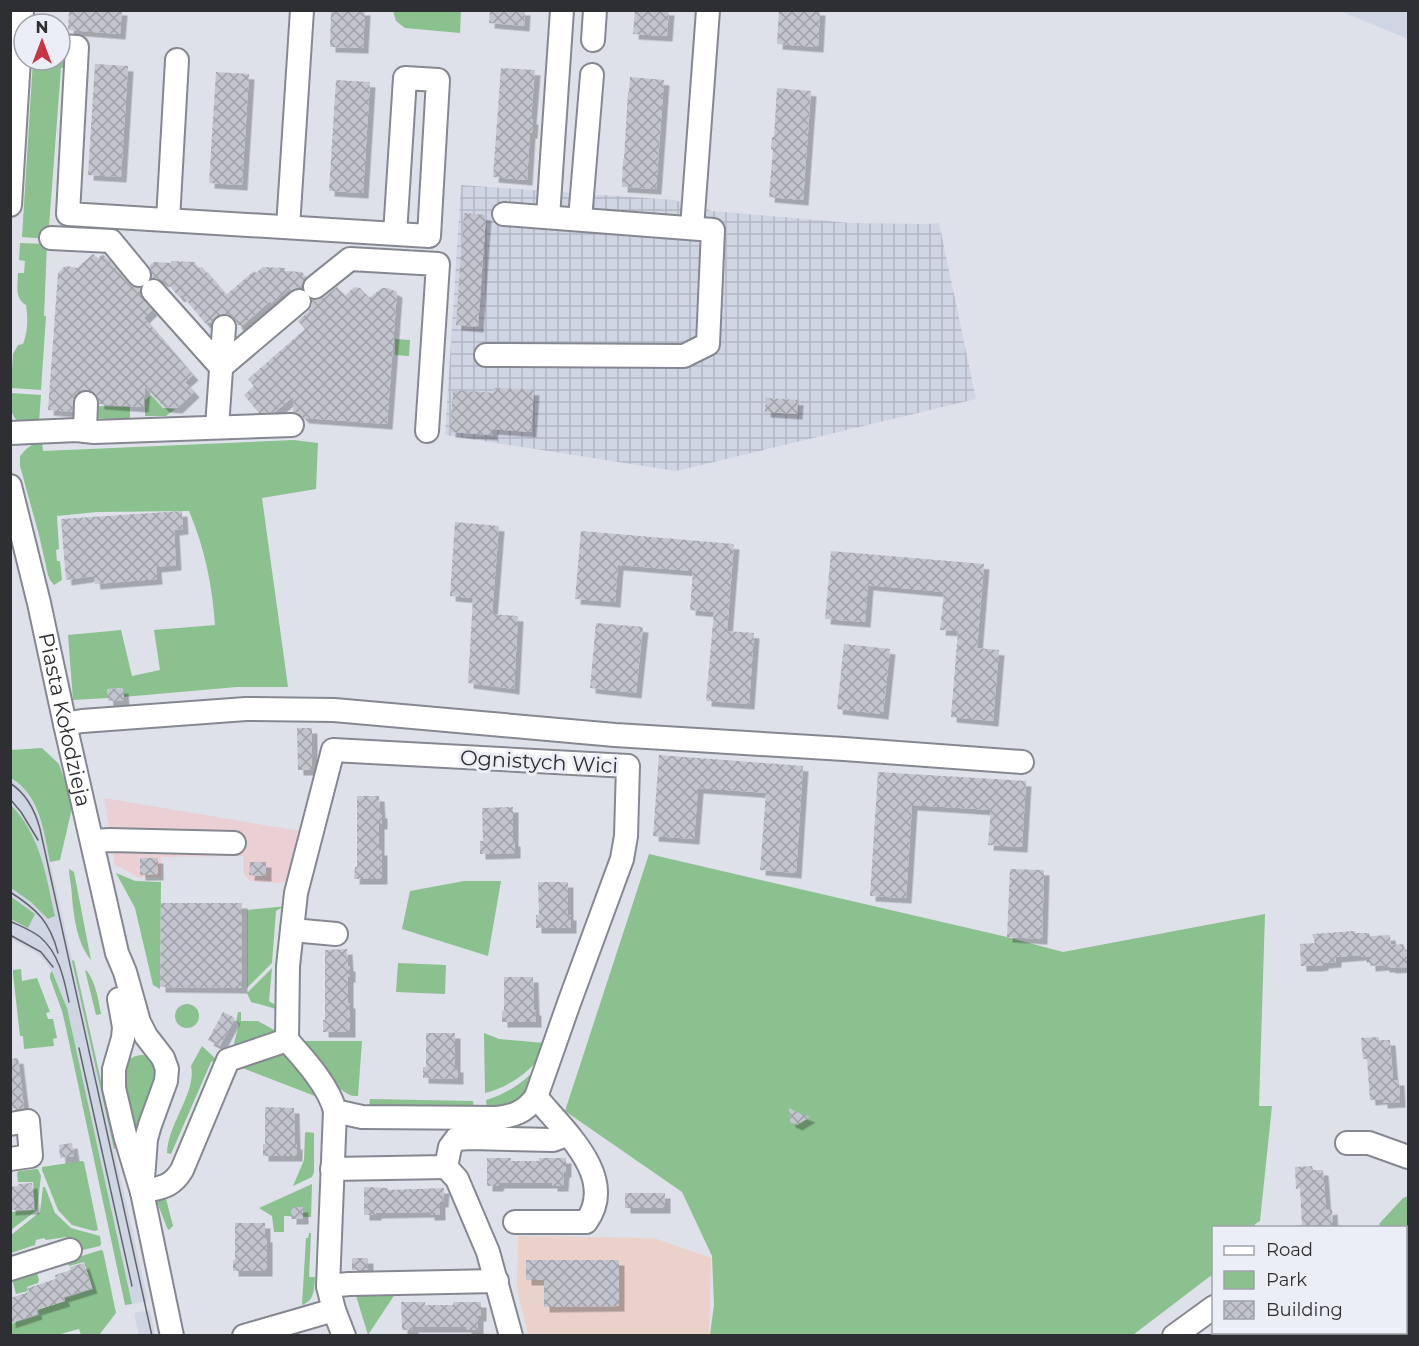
<svg xmlns="http://www.w3.org/2000/svg" width="1419" height="1346" viewBox="0 0 1419 1346" font-family="Montserrat,sans-serif">
<style>
.commercial{fill:#ead0d5}
.industrial{fill:url(#industrial-grid)}
.education{fill:#ead1c9}
.built{fill:#d0d5e4}
.green{fill:#8ac18e}
.building{fill:url(#building-cross-hatch);filter:url(#shadow)}
.lines{fill:none;stroke-linecap:round;stroke-linejoin:round}
.minor-casing{stroke:#858890;stroke-width:26}
.minor{stroke:#fff;stroke-width:22}
.tram{stroke:#63656a;stroke-width:1.5}
.labels{text-anchor:middle;stroke-width:6;stroke-linejoin:round;paint-order:stroke}
.street-label{font-size:21px;fill:#2e2f33;stroke:#ebeef7}
</style>
<defs>
<pattern id="industrial-grid" width="8" height="8" patternUnits="userSpaceOnUse" patternTransform="scale(1.5)"><rect width="8" height="8" fill="#d0d5e4"/><path d="M0 4h8M4 0v8" fill="none" stroke="#b3b7c4"/></pattern>
<pattern id="building-cross-hatch" width="8" height="8" patternUnits="userSpaceOnUse" patternTransform="scale(1.5)"><rect width="8" height="8" fill="#c3c5ce"/><path d="M0 0l8 8M0 8l8-8" fill="none" stroke="#9fa0a8"/></pattern>
<filter id="shadow"><feDropShadow dx="5.5" dy="5.5" stdDeviation="0" flood-color="#0004"/></filter>
</defs>
<rect width="100%" height="100%" fill="#dee1ea"/>
<path class="commercial" d="M104,798L300,831L289,878L284,882L278,883L250,881L245,876L243,869V856L161,857V877H139L133,875L122,868L115,866Z"/>
<path class="industrial" d="M461,185L674,200L712,211L851,223L927,224L939,223L976,399L676,471L445,435Z"/>
<path class="education" d="M518,1236L654,1238L711,1258L709,1335H528L517,1289Z"/>
<g class="built">
<path d="M1340,11H1408V39Z"/>
<path d="M10,778L24,788L32,801L42,825L148,1301L132,1304L70,1023L63,996L52,971L43,959L37,953L11,939Z"/>
<path d="M150,1310L155,1335H139L134,1313Z"/>
</g>
<g class="green">
<path d="M393,11H461L460,33L405,28L396,21Z"/>
<path d="M33,60L71,63L69,68H61L48,239L22,237Z"/>
<path d="M20,243L47,244L44,316H46L41,390L11,388L13,354L18,345L23,344C28,331 28,318 26,305C14,298 18,285 18,273H24L25,261L19,260Z"/>
<path d="M395,339L410,340L409,356L395,355Z"/>
<path d="M11,393L41,395L39,422H19C9,414 11,405 11,393Z"/>
<path d="M151,395L163,408L175,409L166,416H145V400Z"/>
<path d="M94,406L130,407V420L93,418Z"/>
<path d="M294,440L318,443L316,489L262,498L288,687H237L123,697L122,688L107,689L108,698L73,700L68,635L121,630L132,676L160,670L154,630L215,625C212,584 205,549 189,511L97,512L57,516L59,549L56,550L57,561H60L62,580L54,585L50,580L48,575L39,535L20,466V456C27,448 32,443 42,442L43,451Z"/>
<path d="M42,748L59,764L65,781L72,808L60,860L50,862C44,832 40,795 11,778V750Z"/>
<path d="M11,805C41,836 46,876 55,916L48,919L31,902L11,888Z"/>
<path d="M649,854L1007,937L1063,952L1265,914L1259,1106H1272L1260,1221L1255,1224V1227L1214,1228L1213,1274L1133,1335H710L714,1305L712,1256L682,1192L565,1111Z"/>
<path d="M69,869L74,872L91,960C77,943 74,918 72,897C72,888 69,878 69,869Z"/>
<path d="M116,873L135,881L161,882L160,989L153,985L135,908Z"/>
<path d="M464,881H501L488,956L402,929L410,891Z"/>
<path d="M10,896L35,914L28,928L11,919Z"/>
<path d="M287,906V912L281,908L276,911L272,963L247,988V910Z"/>
<path d="M74,960L116,1148L114,1149L72,961Z"/>
<path d="M398,963L446,965L445,994L396,992Z"/>
<path d="M272,968L269,1001L282,1009L280,1010L251,1002L247,993Z"/>
<path d="M21,969L22,981L37,978L50,1012L46,1013L48,1019H53L57,1038L53,1039L54,1046L24,1049L23,1036H20L13,974V970Z"/>
<path d="M85,970L87,971C96,983 98,999 101,1014L96,1015Z"/>
<path d="M52,971L67,1008L132,1304L125,1305L66,1028L62,1011L50,978V974Z"/>
<circle cx="187" cy="1016" r="12"/>
<path d="M238,1012H241V1021H258L276,1031L271,1035L235,1049L234,1043L239,1024L236,1022Z"/>
<path d="M484,1033L499,1039L544,1043C542,1067 507,1088 485,1093Z"/>
<path d="M304,1041H362L358,1096C354,1096 351,1096 348,1094C337,1090 311,1052 304,1041Z"/>
<path d="M202,1046L217,1060L211,1062L171,1154L167,1153C168,1123 197,1092 191,1066Z"/>
<path d="M284,1046L320,1098L232,1064Z"/>
<path d="M143,1055L147,1056L157,1067L156,1086L135,1135C131,1117 119,1080 127,1063C130,1057 137,1055 143,1055Z"/>
<path d="M532,1073L535,1080L520,1101L506,1106L487,1109L486,1100C506,1093 517,1087 532,1073Z"/>
<path d="M370,1099L473,1101L474,1109L369,1108Z"/>
<path d="M307,1132L314,1133V1172L312,1177L293,1186L304,1160L305,1133Z"/>
<path d="M82,1161L84,1162L98,1230L94,1231L72,1225L58,1210L42,1170V1167Z"/>
<path d="M36,1169H38L41,1176L37,1210L11,1230V1212L35,1210L33,1182H18L17,1173L19,1171Z"/>
<path d="M312,1184L311,1217L284,1216V1232H274L272,1216L259,1208Z"/>
<path d="M43,1187H45L55,1213L71,1228L100,1236L101,1244L100,1246L74,1252L68,1247L66,1237L46,1240L44,1238L36,1240L35,1245L11,1253V1235L40,1212Z"/>
<path d="M164,1191L173,1226L170,1229L168,1230L155,1197Z"/>
<path d="M1408,1196V1275H1406V1228L1381,1227L1379,1224L1403,1198Z"/>
<path d="M309,1233H311L309,1277H315C314,1288 315,1301 302,1305L306,1238H308Z"/>
<path d="M101,1250L103,1251L116,1313L99,1335H81L79,1329L57,1335H11L10,1324L39,1315L38,1310L65,1301V1298L93,1289L84,1262L69,1266L67,1262L69,1260Z"/>
<path d="M34,1271L37,1273L39,1280L38,1283L27,1287L28,1291L16,1294L12,1279Z"/>
<path d="M399,1288L368,1335L354,1289Z"/>
</g>
<g class="building">
<path d="M69,10H122L120,34L68,30Z"/>
<path d="M331,10H365L363,48L330,47Z"/>
<path d="M490,10H525L524,26L489,23Z"/>
<path d="M635,10H669L667,36L633,34Z"/>
<path d="M779,10H820L818,47L777,44Z"/>
<path d="M95,64L128,66L121,177L88,175Z"/>
<path d="M501,68L535,70L531,119H533L532,133H530L527,180L493,177Z"/>
<path d="M216,72L249,74L242,185L209,183Z"/>
<path d="M630,77L664,80L656,189L622,187L623,159H624L628,92H629Z"/>
<path d="M336,80L370,82L363,193L329,191Z"/>
<path d="M777,88L811,91L803,200L769,197L773,150H771L772,137H774Z"/>
<path d="M464,213L486,215L478,327L456,325Z"/>
<path d="M93,254L98,258L103,254L129,284L134,287L140,288V294L143,300L152,310L144,318L193,375L185,382L194,392L177,408L164,407L145,387L143,407L99,404L98,396L93,391L86,390L79,391L75,395L73,402L72,412L48,410L58,273L64,267L67,266L77,268Z"/>
<path d="M171,261L194,262L200,269L202,267L226,295L254,271L256,273L263,267L285,268V271L302,272L306,277L302,283V288H296L290,291L289,289L272,304L270,301L243,325H237L236,321L232,316L226,314L218,315L213,319L211,323H205L182,295L179,297L165,280L163,282L158,278H152V272L149,266L154,262L171,263Z"/>
<path d="M337,287L345,296L354,287L360,288L369,298L382,288H388L397,292L387,424L304,418L299,413L293,412L294,396L275,412L259,413L244,395L254,386L248,379L305,329L298,321L308,312L312,305V300H318L323,298Z"/>
<path d="M494,388L534,390L531,432L492,429V435L450,432L453,390L494,393Z"/>
<path d="M766,398L798,400L797,414L765,412Z"/>
<path d="M182,511L183,529L174,530L176,565L156,567L157,579L95,584L94,576L66,580L61,519Z"/>
<path d="M455,522L499,526L492,614L518,616L514,689L468,683L473,598L450,596Z"/>
<path d="M581,531L734,544L727,631L754,633L749,704L706,701L714,612L690,610L693,571L618,565L615,602L575,599Z"/>
<path d="M831,551L984,564L977,648L999,650L993,721L951,717L958,631L940,630L944,592L868,585L865,622L825,619Z"/>
<path d="M596,623L643,627L636,693L590,688Z"/>
<path d="M844,644L890,649L883,714L837,709Z"/>
<path d="M123,688L124,700L108,701L107,689Z"/>
<path d="M297,728H312V770H298Z"/>
<path d="M659,755L803,766L796,873L760,870L766,793L698,788L694,839L653,836Z"/>
<path d="M878,772L1026,781L1022,847L988,845L991,810L912,805L906,898L870,896Z"/>
<path d="M357,796H379L380,813H382V824H379V850H382V879H354L355,867H357Z"/>
<path d="M513,807V841H515V853L480,854V841H483L482,808Z"/>
<rect x="140" y="858" width="18" height="17"/>
<path d="M250,862H266V876L249,875Z"/>
<path d="M1010,869L1044,870L1042,939L1007,937Z"/>
<path d="M538,882H568V915H571V928H536V915H539Z"/>
<path d="M161,903H242V988L160,987Z"/>
<path d="M1355,931V933H1369L1370,936L1390,935L1391,945L1404,944L1405,952L1408,951V967L1390,968V967H1384V965L1370,966V957H1361V955L1336,957V962L1323,963V965L1316,966H1301L1300,944L1315,943L1312,934Z"/>
<path d="M347,949L348,966H350V977H348V1003H350V1032H323V1020H325V950Z"/>
<path d="M504,977H533L534,1010H536V1022H502V1011L504,1010Z"/>
<path d="M223,1012L235,1018L220,1046L208,1040Z"/>
<path d="M426,1033H455V1067H458V1079L423,1078V1067H426Z"/>
<path d="M1379,1037V1040H1390L1393,1080H1399L1400,1102L1382,1103V1099L1370,1100L1367,1059H1363L1361,1038Z"/>
<path d="M18,1058L24,1108L10,1109V1059Z"/>
<path d="M265,1107L294,1108L295,1144H297V1156H263V1144H265Z"/>
<path d="M789,1108L799,1113L810,1117L797,1125L790,1122Z"/>
<path d="M72,1143L74,1156L60,1158L59,1145Z"/>
<path d="M487,1158H511V1161H539V1158H566V1172H564L563,1186H552V1183H499L498,1186H487Z"/>
<path d="M1312,1166L1313,1170H1323L1326,1210L1332,1209L1333,1227H1302L1300,1188L1296,1189L1295,1167Z"/>
<path d="M32,1183L34,1209L10,1210V1187L18,1186V1184Z"/>
<path d="M364,1187L388,1188V1190L444,1188L443,1202H440V1215H429V1212L376,1213V1215H364Z"/>
<rect x="625" y="1193" width="40" height="15"/>
<rect x="291" y="1207" width="12" height="12"/>
<path d="M235,1223H265V1237H267V1271H233V1260H235Z"/>
<rect x="352" y="1258" width="16" height="12"/>
<path d="M526,1260H619V1306L544,1307V1280H526Z"/>
<path d="M84,1263L92,1288L63,1297L65,1301L36,1310L37,1314L10,1323V1298L29,1292L28,1288L56,1279L55,1275L71,1270L70,1267Z"/>
<path d="M401,1302H425V1305H453V1302H481V1316H478V1330H466V1327H413V1330H402Z"/>
</g>
<g class="lines">
<defs>
<g id="minor">
<path d="M593,40L595,10"/>
<path d="M60,46L77,47L68,214L429,236L438,80L405,78L395,234"/>
<path d="M10,205L22,10"/>
<path d="M548,217L562,10"/>
<path d="M580,219L592,75"/>
<path d="M168,220L177,60"/>
<path d="M288,227L302,10"/>
<path d="M692,228L708,10"/>
<path d="M51,238L111,241L139,275"/>
<path d="M315,287L350,259L438,264L427,431"/>
<path d="M153,291L221,367L299,301"/>
<path d="M486,355L684,356L708,344L713,230L504,214"/>
<path d="M217,427L224,327"/>
<path d="M85,431L86,403"/>
<path d="M10,433L77,430L94,432L292,425"/>
<path id="s1" d="M10,486L39,603L65,724L117,953L125,972L139,1022L146,1036L163,1058L167,1069L166,1081L150,1125L146,1139L142,1192"/>
<path d="M65,724L82,721L246,709L334,710L615,735L844,749L1022,762"/>
<path d="M92,841L110,840L234,843"/>
<path d="M292,930L336,934"/>
<path d="M119,999L124,1027L123,1038L114,1069V1088L125,1135L142,1192L172,1336"/>
<path d="M335,1111L362,1117L496,1118C514,1116 525,1112 536,1097L569,1003L622,859L626,836L628,766L333,750L296,893L288,966L287,1040C304,1059 329,1086 335,1111L328,1286L334,1310L344,1336"/>
<path d="M10,1124L28,1121L31,1156L10,1159"/>
<path d="M1347,1143H1369L1408,1157"/>
<path d="M446,1167L457,1179L488,1252L511,1336"/>
<path d="M332,1169L446,1167L450,1147L456,1139L471,1138L553,1140L561,1137L566,1132"/>
<path d="M142,1192C161,1187 171,1188 182,1170L228,1060L287,1040"/>
<path d="M515,1222H586C619,1177 562,1129 536,1097"/>
<path d="M10,1269L70,1250"/>
<path d="M328,1286L349,1284L497,1281"/>
<path d="M1376,1332L1381,1336"/>
<path d="M244,1336L334,1310"/>
<path d="M1174,1336L1214,1307"/>
<path d="M1326,1336L1330,1332"/>
</g>
</defs>
<use href="#minor" class="minor-casing"/>
<use href="#minor" class="minor"/>
<g class="tram">
<path d="M10,783C27,794 35,810 40,829L152,1336"/>
<path d="M10,799L21,812L38,840"/>
<path d="M10,892C37,909 50,922 58,953"/>
<path d="M10,921C20,926 31,930 40,937C59,953 64,979 69,1002"/>
<path d="M10,935L41,952L53,967"/>
<path d="M79,1048L132,1286"/>
</g>
</g>
<g class="labels">
<g class="street-label">
<text dy="7" stroke="none"><textPath href="#s1" startOffset="240">Piasta Kołodzieja</textPath></text>
<text transform="translate(539 762) rotate(3)" y="7">Ognistych Wici</text>
</g>
</g>
<rect width="1419" height="1346" fill="none" stroke="#2e2f33" stroke-width="24"/>
<rect x="1212" y="1226" width="195" height="108" fill="#ebeef7" stroke="#9fa2a9" stroke-width="1.5"/>
<rect x="1224" y="1246" width="30" height="9" fill="#ffffff" stroke="#9fa2a9" stroke-width="1.5"/>
<text x="1266" y="1256" font-size="18" fill="#2e2f33">Road</text>
<rect x="1224" y="1271" width="30" height="18" fill="#8ac18e" stroke="#9fa2a9" stroke-width="1.5"/>
<text x="1266" y="1286" font-size="18" fill="#2e2f33">Park</text>
<rect x="1224" y="1301" width="30" height="18" fill="url(#building-cross-hatch)" stroke="#9fa2a9" stroke-width="1.5"/>
<text x="1266" y="1316" font-size="18" fill="#2e2f33">Building</text>
<g transform="translate(42 42)"><circle r="28" fill="#ebeef7" stroke="#9fa2a9" stroke-width="1.5"/>
<path d="M0-4.5L10 22L0 15L-10 22Z" fill="#c73743"/>
<text y="-9" font-size="16" font-weight="bold" text-anchor="middle" fill="#2e2f33">N</text>
</g>
</svg>
